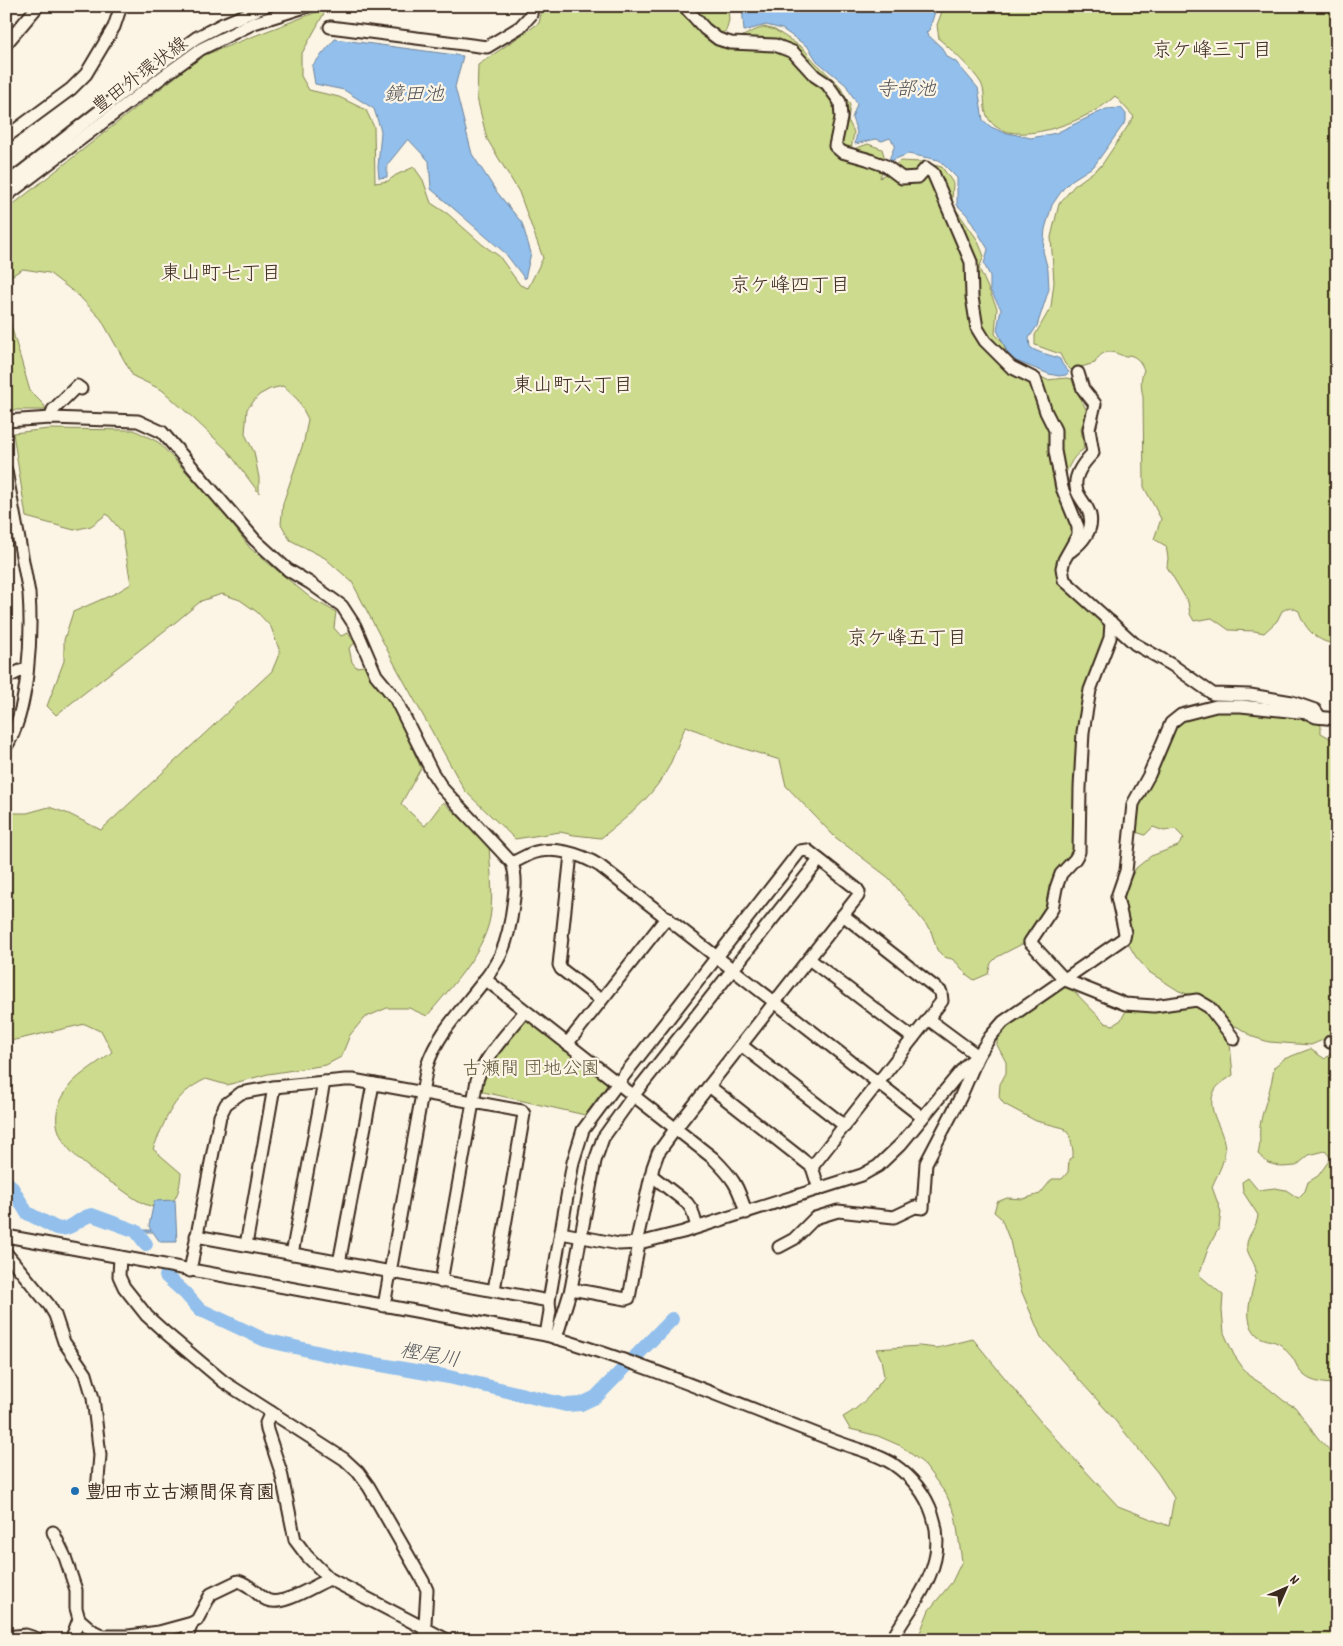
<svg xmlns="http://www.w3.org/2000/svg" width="1343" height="1646" viewBox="0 0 1343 1646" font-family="Dekko,'Klee One',sans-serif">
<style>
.green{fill:#ccdb8e;stroke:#848256}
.water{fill:#92bfec;stroke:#6f839a}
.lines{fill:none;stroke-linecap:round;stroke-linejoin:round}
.river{stroke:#92bfec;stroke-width:14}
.minor-casing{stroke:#3b2a1e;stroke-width:15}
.minor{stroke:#fcf5e5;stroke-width:11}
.poi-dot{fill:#1f6fb2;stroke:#fcf5e5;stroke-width:2}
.labels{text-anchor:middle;stroke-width:4.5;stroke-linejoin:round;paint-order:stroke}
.street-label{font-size:19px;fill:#3b2a1e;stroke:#fcf5e5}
.park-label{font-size:19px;fill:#5f563a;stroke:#fcf5e5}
.poi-label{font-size:19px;font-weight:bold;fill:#3b2a1e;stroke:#fcf5e5;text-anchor:start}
.neighbourhood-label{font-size:20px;fill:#3b2a1e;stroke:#fcf5e5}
.water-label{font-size:20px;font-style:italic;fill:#55575c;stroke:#fcf5e5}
</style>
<rect width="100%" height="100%" fill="#fcf5e5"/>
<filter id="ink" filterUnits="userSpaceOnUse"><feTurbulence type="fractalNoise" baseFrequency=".02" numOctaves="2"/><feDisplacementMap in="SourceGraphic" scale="10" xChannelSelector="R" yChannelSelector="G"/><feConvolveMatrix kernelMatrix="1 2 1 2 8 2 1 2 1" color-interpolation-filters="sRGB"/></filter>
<g filter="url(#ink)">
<g class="green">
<path d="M543,6H678C691,24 703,37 721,48L732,45L739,38L753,31L764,27L775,30L803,48L814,61L839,85L850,105L848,120L854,132L851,150L868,144L882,149L885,159L880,178L900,161L921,162L942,167L953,183L952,204L977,239L984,256L979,268L997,308L995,334L1004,343L1007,358L1047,380L1066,378L1072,379L1074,386L1087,411L1086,417L1081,428L1084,449C1068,459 1070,471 1059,482L1077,527L1060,567L1107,621L1109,637L1091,678L1077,849L1051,902L1026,942L997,957L991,963L988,974L974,980L966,974L958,964L952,959L944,957L937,950L931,931L889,878L835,837L786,786L780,760L729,744L686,726C678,741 674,760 664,775C649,800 624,820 601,838L574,835L560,832L515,839L465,791L395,665L352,582L325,558L290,540L281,524L283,503L304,441L308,419L298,400L283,386L270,389L259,395L247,409L245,434L254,452L259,478V493L227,450L193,418L162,390L133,376L101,319L79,296L49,273L23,269L9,277L6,282V210L202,56L327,8L301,55V76L309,90L339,97L366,110L374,127L375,183L388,181L396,175L414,167L423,180L431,203L448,214L483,245L499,256L520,285L528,288L543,258L519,192L487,139L477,98L478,65L539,23Z"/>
<path d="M692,6H728L729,20L726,31L719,34Z"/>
<path d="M944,6H1337V644C1317,643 1304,628 1299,611L1290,607L1282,611L1277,621L1264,633L1254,631L1229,630L1212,618L1194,621L1190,614L1188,602L1167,567L1168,558L1166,546L1154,539L1161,519L1144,487L1143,397C1141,387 1140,379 1144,370C1141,363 1138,357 1129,355L1125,357C1113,351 1102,348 1095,363L1071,370L1065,364L1060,354L1035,345V335L1051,307L1054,282L1051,237L1059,204L1074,186L1101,166L1134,117L1115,96C1093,118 1023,147 995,126C979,113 988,97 981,83C973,70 951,49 939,39L937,25Z"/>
<path d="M6,308L30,391L44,405L46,410H12L6,391Z"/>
<path d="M49,429L134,430L158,442L222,510L250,548L312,599L336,612L334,628L341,636L348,633L355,643L349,648L352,662L356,667L365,666L371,679L391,700L421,768L401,804L425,826L443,802L489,845C490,866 493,889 491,911C488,949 450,988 427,1016L409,1008H387L364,1018L350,1035L341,1057L326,1065L268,1074L227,1085L206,1079C172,1095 167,1117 153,1149L181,1173C180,1186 178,1204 163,1207C146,1210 129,1194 115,1185C86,1167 41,1138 62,1098C65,1094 67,1089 70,1085C78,1075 101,1061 112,1052L102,1032L85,1024L6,1042V813H27L49,807L69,814L101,830L272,671L280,652L271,627L257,612L240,600L222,594L201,601L177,621L56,715L47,706L64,661V640L73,612L116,593L131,584L122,532L107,514L91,526L74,530L26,517L13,433Z"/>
<path d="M1241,709L1318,720L1321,726V733L1337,742V1034L1311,1045L1269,1042L1253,1037L1238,1027L1225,1024L1204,1000L1179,991L1149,972L1136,957L1129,945V937L1121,897L1136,868L1151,856L1178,846L1184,838L1175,829L1164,831L1153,827L1145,835L1133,831L1135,806L1173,730L1181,720L1218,710Z"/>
<path d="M1066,983L1105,1023L1113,1025L1121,1020L1128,1007L1199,1003L1228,1037L1230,1044L1233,1075C1228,1079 1218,1084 1215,1090C1205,1108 1221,1125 1224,1142C1228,1158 1218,1172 1212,1187L1221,1212L1219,1228L1209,1246L1199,1275L1223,1295L1222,1310L1224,1333L1234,1355L1248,1375L1268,1388L1284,1401L1295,1407L1318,1438L1337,1458V1640H917L929,1610L952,1582L962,1561L955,1514L946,1494L923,1463L901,1446L878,1436L850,1429L843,1417C861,1407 872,1394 884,1377L881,1359L876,1349L919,1346L937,1348L973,1339L1045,1427L1118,1506L1169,1526L1174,1498L1158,1473L1108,1412L1041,1337L1021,1290L1010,1241L1001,1218L994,1212L997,1202L1007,1198L1023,1199L1040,1194L1052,1179H1062L1068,1172L1069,1159L1073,1157V1151L1070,1136L1064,1128L1036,1121L1004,1104L999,1097L1000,1084L1006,1073V1062L997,1045V1036L1012,1021Z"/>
<path d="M523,1018H527L606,1082L607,1085L585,1115L479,1091L485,1071Z"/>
<path d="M1310,1049L1325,1059L1331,1053L1337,1052V1384C1322,1384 1308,1382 1299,1370C1297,1367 1296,1363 1294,1360C1292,1356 1287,1352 1284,1348C1277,1339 1265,1342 1257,1335C1240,1318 1254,1291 1256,1272C1256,1262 1245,1254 1247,1243C1249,1233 1257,1227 1258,1215L1243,1192L1242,1182L1248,1178L1258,1190L1275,1188L1286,1190L1298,1198L1305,1191L1308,1182L1318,1176L1331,1158L1325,1151L1309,1155L1296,1166L1282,1167L1268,1163L1258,1154C1261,1144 1259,1135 1260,1126C1263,1106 1272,1088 1274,1067L1284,1059Z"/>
</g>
<g class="water">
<path d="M742,6H937L929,30L926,33L942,48L946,56L956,62L978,88L983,120L991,127L1003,132L1031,138L1056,133L1106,109L1121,108L1126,114V121L1094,166L1072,180L1063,189L1052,205L1045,229L1043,251L1048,270L1049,289L1037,326L1029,338L1030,347C1039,354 1050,354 1060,359L1062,364L1069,372L1066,375L1059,376L1049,374L1016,361L1008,354L997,330L1001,309L990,290V276L984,264L988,249L967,215L957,205V178L939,160L908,154L888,162L895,145L890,138L882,141L876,139L855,144L857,132L852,118L857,104L846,85L817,61L808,47L782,29L766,25L744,31Z"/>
<path d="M335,39L463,56L455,87L472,154L496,191L522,223L531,253L525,279L505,253L431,189L429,161L408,139L387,165V177L379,178L378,167L381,131L374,109L344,90L315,84L312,66Z"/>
<path d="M175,1200L177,1242H160L153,1232H139V1230H151L149,1226L154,1201Z"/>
</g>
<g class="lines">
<g class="river">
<path d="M6,1182L11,1186L27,1213L56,1228C72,1232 78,1217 92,1215L136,1231L146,1244"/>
<path d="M166,1276L185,1293L199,1309L265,1340L342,1358L449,1377L566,1405L581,1404L596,1397L672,1319"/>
</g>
<defs>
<g id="minor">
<path d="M684,6L705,29L718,39L731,43L775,45L793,52L815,76L827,84L840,102L841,118L835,146L842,152L867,159L886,166L902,178L918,177L926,168L933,173L971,262L972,297L977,328L985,341L1011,367L1035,379L1046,412L1055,430V451L1062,488L1078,527V535L1064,560L1062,568L1064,580L1135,644L1172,665L1213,694L1250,695L1292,702L1315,710L1320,717"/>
<path d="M330,27L487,47L520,27L531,15L532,6"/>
<path d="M6,44L38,6"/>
<path d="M6,137L71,89L86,74L114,27L121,6"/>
<path d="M6,184L157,66L196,38L223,24L266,6"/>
<path d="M6,196L165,75L201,49L254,23L308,6"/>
<path d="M51,418L53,410L77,386L81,389"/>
<path d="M6,421L51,418L138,421L162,432L255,540L288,570L310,583L342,606L355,626L376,675L395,698L432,772L443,789L512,863C517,877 515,891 513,905C511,922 508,938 501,954C481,994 441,1022 427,1066L384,1306"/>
<path d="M6,471L29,593C32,636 29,711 6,747"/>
<path d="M1071,551C1085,540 1097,526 1087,508C1084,502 1079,497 1077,491C1072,477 1084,462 1093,453L1089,429L1095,404L1083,389L1078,373"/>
<path d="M1111,622L1110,638L1090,690L1083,732L1080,788L1079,852L1075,859L1061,874L1056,888L1052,909L1030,942L1065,980L1125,1004L1154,1006L1197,1000L1209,1007L1234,1039"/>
<path d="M6,678L20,671L27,669"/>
<path d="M571,854L559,965L561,969L601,1000"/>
<path d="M512,863C518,860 524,857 530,854C553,845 581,854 600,866L922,1117"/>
<path d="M809,959L913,1038"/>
<path d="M485,979L713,1158C733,1178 738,1185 746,1213"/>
<path d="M928,1019L978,1056"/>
<path d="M1330,1042L1337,1039"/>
<path d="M567,1044L667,917"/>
<path d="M741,1045L845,1126"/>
<path d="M709,1086L812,1167L819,1189"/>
<path d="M812,1167L942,1001L941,992L843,915"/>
<path d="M651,1175L687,1203L692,1210L697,1227"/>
<path d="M561,1233L619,1244L639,1243L683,1232L862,1175L878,1166L901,1144L966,1065L978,1056"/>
<path d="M6,1236L546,1335C646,1364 743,1406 840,1443C857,1449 878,1454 893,1464C931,1490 948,1534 929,1577C920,1600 903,1618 892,1640"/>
<path d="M196,1236L549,1301"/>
<path d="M246,1245L274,1087"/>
<path d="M779,1247L794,1239L815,1218L838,1211L894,1217L915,1207L923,1208L926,1163L960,1098L978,1056L990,1037L1003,1022L1124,938L1125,933L1117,897L1126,871L1133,804L1149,775L1171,723L1181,715L1216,706H1241L1308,713L1316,717L1337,719"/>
<path d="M6,1253L49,1305L55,1315L64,1342L86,1374L93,1398L100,1455L97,1491"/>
<path d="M292,1254L324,1082"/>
<path d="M120,1257L119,1276L124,1287L147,1316L167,1334L224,1382L344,1459L358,1472L369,1487L423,1581L427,1590L424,1640"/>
<path d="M339,1263L373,1084"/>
<path d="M190,1271L220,1116L226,1104L241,1093L274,1087L345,1080H353L522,1111L524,1114L494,1290"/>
<path d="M441,1282L477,1080C486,1054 509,1032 525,1011"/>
<path d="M546,1335L550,1311L549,1301L573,1162L583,1130L618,1083L800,851L807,850L857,889L859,892L858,896L676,1128L658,1153L653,1167L637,1239L639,1243L629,1298L626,1299L571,1289"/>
<path d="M556,1338L571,1289L595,1161L603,1138L633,1096L819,860"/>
<path d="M271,1412L266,1423L267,1430L281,1472L295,1540L307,1556L330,1579L447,1640"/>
<path d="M53,1532L65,1557L76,1590V1608L79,1619L71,1640"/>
<path d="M79,1619L93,1631L103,1636H129L159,1632L192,1623L197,1620L211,1594L238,1581C252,1585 256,1595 267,1600C283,1607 314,1585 330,1579"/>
<path d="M6,1637L26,1635L41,1640"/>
<path d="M186,1640L192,1623"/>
</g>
</defs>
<use href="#minor" class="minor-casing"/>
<use href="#minor" class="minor"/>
</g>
</g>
<circle class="poi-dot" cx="75" cy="1491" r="5"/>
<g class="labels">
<g class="street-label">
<text transform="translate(139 74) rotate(-37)" y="7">豊田外環状線</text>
</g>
<g class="park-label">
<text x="531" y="1074">古瀬間 団地公園</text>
</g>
<g class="poi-label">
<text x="85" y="1498">豊田市立古瀬間保育園</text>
</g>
<g class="neighbourhood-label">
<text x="1212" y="56">京ケ峰三丁目</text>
<text x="221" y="279">東山町七丁目</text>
<text x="790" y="291">京ケ峰四丁目</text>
<text x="573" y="391">東山町六丁目</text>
<text x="907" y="644">京ケ峰五丁目</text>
</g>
<g class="water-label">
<text x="906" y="95">寺部池</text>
<text x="414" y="100">鏡田池</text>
<text transform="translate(430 1354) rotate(10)" y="7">樫尾川</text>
</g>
</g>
<rect width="1343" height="1646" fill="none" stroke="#fcf5e5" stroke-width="25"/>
<rect x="12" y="12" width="1318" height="1621" fill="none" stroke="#3b2a1e" stroke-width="2" filter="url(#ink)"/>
<g transform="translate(1286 1588) rotate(45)" stroke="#fcf5e5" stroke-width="4" paint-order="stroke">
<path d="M0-4L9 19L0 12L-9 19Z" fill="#3b2a1e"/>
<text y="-8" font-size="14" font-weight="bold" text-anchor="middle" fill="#3b2a1e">N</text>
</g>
</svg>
